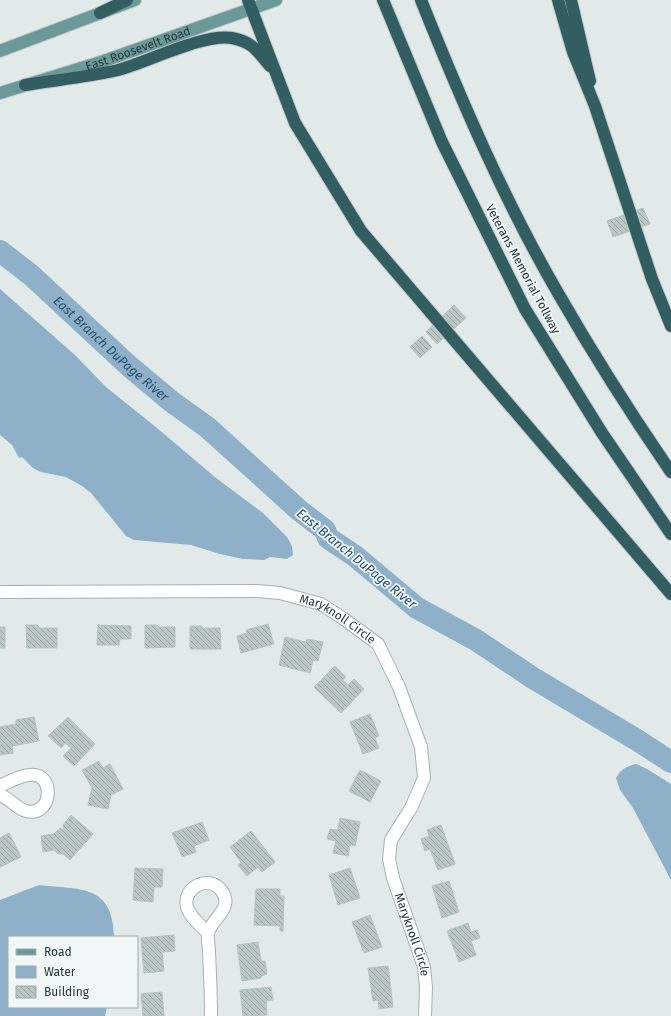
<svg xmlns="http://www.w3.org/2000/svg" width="671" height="1016" viewBox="0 0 671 1016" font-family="'Fira Sans',sans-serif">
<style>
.water{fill:#8fb0c9}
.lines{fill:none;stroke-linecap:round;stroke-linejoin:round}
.river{stroke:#8fb0c9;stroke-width:22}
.building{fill:url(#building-back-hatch);stroke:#b5c3c1}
.minor-casing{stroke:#a5b1b1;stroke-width:14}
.major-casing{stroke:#c2c7c8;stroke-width:14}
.highway-casing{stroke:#c2c7c8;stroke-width:14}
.minor{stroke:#fff;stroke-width:12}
.major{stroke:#6b999a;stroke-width:12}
.highway{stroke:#335e61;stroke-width:12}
.labels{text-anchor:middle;stroke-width:3.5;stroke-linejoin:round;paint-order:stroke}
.street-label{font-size:12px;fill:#243839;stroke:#f1f7f6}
.water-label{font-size:13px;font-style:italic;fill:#254d6e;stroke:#f1f7f6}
</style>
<defs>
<pattern id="building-back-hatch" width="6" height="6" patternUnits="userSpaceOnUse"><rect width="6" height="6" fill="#bac7c5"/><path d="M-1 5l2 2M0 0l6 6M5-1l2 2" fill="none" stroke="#97a3a1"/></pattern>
</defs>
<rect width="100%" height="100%" fill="#e1eae9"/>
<g class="water">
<path d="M0,289L75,355L106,387L157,428L216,478L263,513L287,537L292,546L293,555L287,559L270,557L264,560L243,559L220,554L191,545L134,540L126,536L91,493L82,486L66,477L41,472L33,468L22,457L19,458L12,445L0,435Z"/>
<path d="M636,764L647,769L671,784V880L633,808L620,790L616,778C621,769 625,767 636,764Z"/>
<path d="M39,885C79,890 113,883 114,937H9V1007H107L105,1016H0V900Z"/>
</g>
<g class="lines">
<path class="river" id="s1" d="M0,251L31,275L129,366L172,402L207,427L300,511L325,530L328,538L355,556L417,608L476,640L533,678L637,740L671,762"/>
</g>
<g class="building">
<path d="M643,208L650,224L613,237L607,221Z"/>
<path d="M454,305L466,318L437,344L426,332Z"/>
<path d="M422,336L432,347L420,358L410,347Z"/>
<path d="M268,624L274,644L241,653L237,636L247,633L246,630Z"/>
<path d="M26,625H38L39,628H57V648H27Z"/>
<path d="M98,625L131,626V639H120L119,645H97Z"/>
<path d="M145,625H157V627H175V647L145,648Z"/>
<path d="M190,626H202V628H220L221,649H190Z"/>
<rect x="0" y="627" width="5" height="21"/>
<path d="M285,637L306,642L307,639L323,642L318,661L313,660L310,673L279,665Z"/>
<path d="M335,666L346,677L343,680L348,685L354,679L364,689L341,713L314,687Z"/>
<path d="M370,714L379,736L375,738L379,748L363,754L350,722Z"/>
<path d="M34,717L39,741L12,746L13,753L0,755V727L16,724V720Z"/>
<path d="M68,717L95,744L74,766L63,756L71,748L65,743L61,748L48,736Z"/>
<path d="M99,761L103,768L110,764L123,789L111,795L108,809L88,805L92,788L82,770Z"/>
<path d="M360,770L381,781L370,802L349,791Z"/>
<path d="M71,815L93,834L70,860L63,854H58L54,850L43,852L41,836L54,834L60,828L64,831L63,825Z"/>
<path d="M340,818L360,822L355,846L350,845L348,856L333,853L336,841L327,839L330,829L338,830Z"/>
<path d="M202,822L209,840L194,846L196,852L182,857L172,833Z"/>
<path d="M441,825L455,864L438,870L430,849L425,851L421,839L429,836L427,830Z"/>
<path d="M251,831L275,862L262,872L258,867L247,876L238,865L241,862L230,847Z"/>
<path d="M9,833L21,857L0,867V838Z"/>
<path d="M135,868L163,869L162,887H154L153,902L133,900Z"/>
<path d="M350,868L360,898L338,905L329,875Z"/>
<path d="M449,881L459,912L442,918L432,886Z"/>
<path d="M256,889H280V896H284L283,931H280V926L254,925Z"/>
<path d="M370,915L382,947L364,953L352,922Z"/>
<path d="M468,923L471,932L477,930L480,938L471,941L476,955L459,962L447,931Z"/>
<path d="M174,935L175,951L162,952L164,971L144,973L141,938Z"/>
<path d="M258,942L261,961H265L267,974L261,976V978L242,981L237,945Z"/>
<path d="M388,966L393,1007L379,1009L378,1000L373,1001L368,968Z"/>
<path d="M271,987L273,1000L266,1001L267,1015L243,1016L240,990Z"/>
<path d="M162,992L164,1016H143L141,994Z"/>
</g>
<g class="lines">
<defs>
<g id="minor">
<path id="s2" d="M0,592L257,591L280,593L321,604L344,619L378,644L399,687L421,747L424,778L411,808L391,840L389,859L393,878L424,967L426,987L425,1016"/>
<path d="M0,786C8,782 19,776 29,775C56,771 53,818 26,811C17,809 11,799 0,795"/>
<path d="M208,933C201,926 190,917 187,907C182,888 208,874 221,890C235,908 212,918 208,933C207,938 209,946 209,952C210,973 211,995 211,1016"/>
</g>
<g id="major">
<path d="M0,51L135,0"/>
<path id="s3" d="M0,93L101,62L276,0"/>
</g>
<g id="highway">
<path d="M248,0L295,123L361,231L671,594"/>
<path d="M383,0L442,142L525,309L602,433L671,534"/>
<path d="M421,0C461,100 504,200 558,293C593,354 631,414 671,472"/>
<path d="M558,0L573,52L595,106L652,279L671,326"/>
<path d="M571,0L590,81"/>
<path d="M100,13L127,0"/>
<path d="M25,85C56,80 88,77 118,70C148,62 204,33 232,38C253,42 257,51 270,66"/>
</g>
</defs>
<use href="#minor" class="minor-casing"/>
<use href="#major" class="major-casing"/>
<use href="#highway" class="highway-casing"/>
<use href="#minor" class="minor"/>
<use href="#major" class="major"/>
<use href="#highway" class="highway"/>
</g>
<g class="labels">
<g class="street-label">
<text dy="4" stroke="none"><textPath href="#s3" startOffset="145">East Roosevelt Road</textPath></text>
<text transform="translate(523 269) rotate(62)" y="4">Veterans Memorial Tollway</text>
<text dy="4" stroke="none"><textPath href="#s2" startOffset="344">Maryknoll Circle</textPath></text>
<text dy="4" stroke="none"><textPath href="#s2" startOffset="704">Maryknoll Circle</textPath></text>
</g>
<g class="water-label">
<text dy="5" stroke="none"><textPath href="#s1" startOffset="148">East Branch DuPage River</textPath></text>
<text transform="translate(357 558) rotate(39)" y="5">East Branch DuPage River</text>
</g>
</g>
<rect x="8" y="936" width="130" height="72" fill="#f1f7f6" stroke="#9fabaa"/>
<rect x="16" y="949" width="20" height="6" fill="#6b999a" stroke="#9fabaa"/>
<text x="44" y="956" font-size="12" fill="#243839">Road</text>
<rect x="16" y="966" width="20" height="12" fill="#8fb0c9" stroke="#9fabaa"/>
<text x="44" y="976" font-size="12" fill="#243839">Water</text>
<rect x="16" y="986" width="20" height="12" fill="url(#building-back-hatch)" stroke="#9fabaa"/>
<text x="44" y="996" font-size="12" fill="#243839">Building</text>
</svg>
